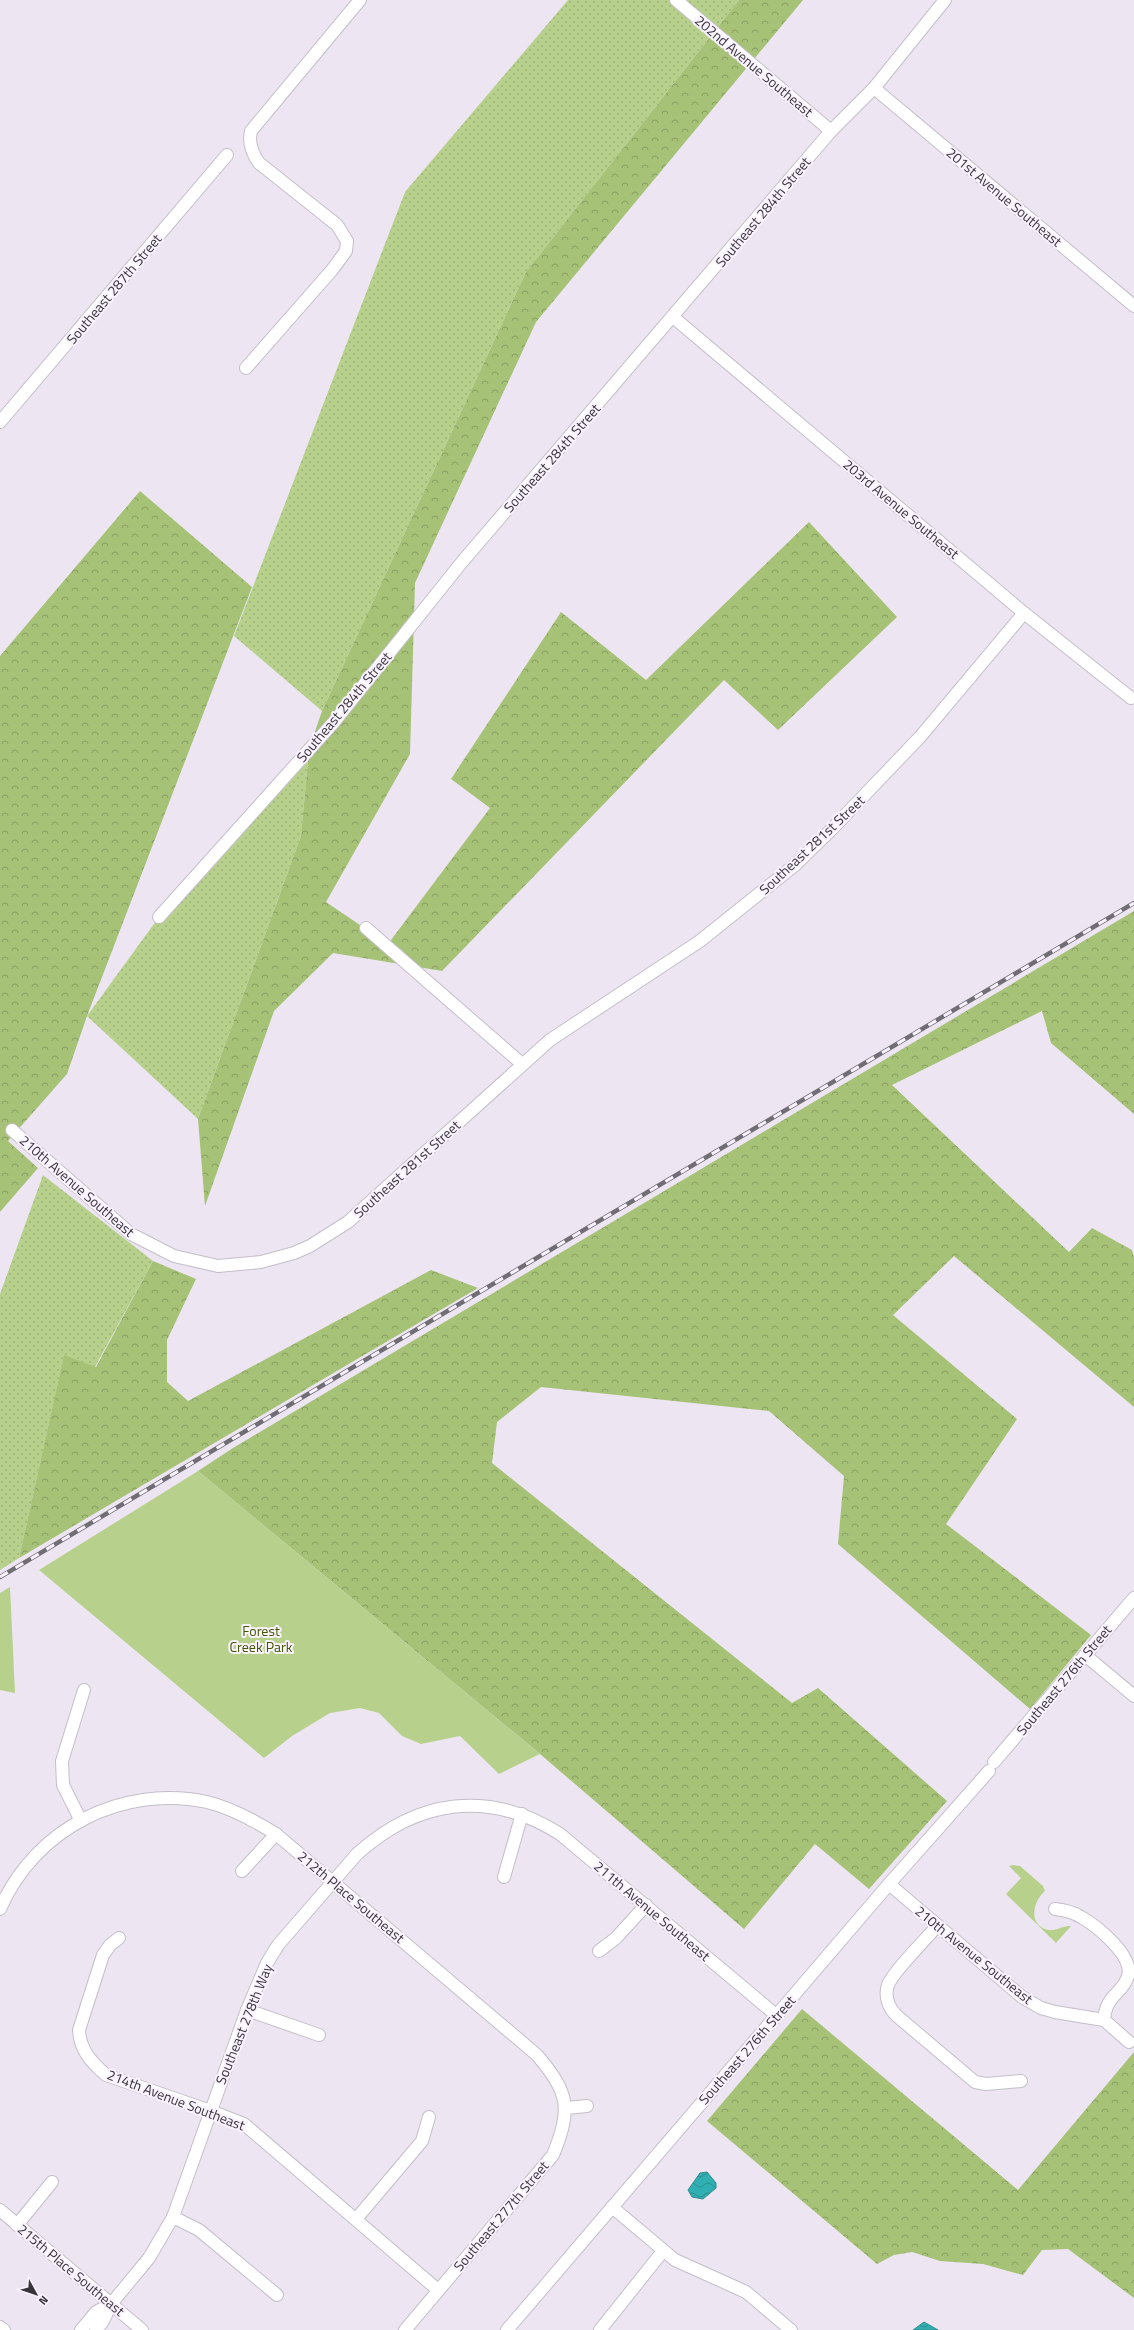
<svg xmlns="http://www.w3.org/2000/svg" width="1134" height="2330" viewBox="0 0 1134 2330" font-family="'Titillium Web',sans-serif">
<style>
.grass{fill:url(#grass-dots)}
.forest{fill:url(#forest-crowns)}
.green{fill:#b7d18d}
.water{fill:url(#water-waves);stroke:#328a8d}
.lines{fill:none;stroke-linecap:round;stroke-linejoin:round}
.minor-casing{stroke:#c4bec9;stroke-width:14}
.minor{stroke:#fff;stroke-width:12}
.rail-casing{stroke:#716d74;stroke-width:4.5}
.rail{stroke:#faf3ff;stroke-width:3;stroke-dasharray:9;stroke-linecap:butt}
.labels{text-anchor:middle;stroke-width:4;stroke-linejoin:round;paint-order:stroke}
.street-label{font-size:14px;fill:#38353a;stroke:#faf3ff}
.park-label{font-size:14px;fill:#415800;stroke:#faf3ff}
</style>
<defs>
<pattern id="grass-dots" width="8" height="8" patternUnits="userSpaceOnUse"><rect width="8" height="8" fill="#b7d18d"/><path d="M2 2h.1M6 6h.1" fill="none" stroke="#9eb47a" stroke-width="1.8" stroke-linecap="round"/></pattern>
<pattern id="forest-crowns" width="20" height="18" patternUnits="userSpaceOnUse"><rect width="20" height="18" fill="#a6c276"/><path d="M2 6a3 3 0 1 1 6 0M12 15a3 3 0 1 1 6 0" fill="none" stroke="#889e62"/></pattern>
<pattern id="water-waves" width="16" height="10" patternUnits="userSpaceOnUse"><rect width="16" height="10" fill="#2fafb1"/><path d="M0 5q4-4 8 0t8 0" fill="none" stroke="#298f91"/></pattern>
</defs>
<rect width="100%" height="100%" fill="#ede6f2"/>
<g class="grass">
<path d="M568,0H739L526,272L322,711L234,636L405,192Z"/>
<path d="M309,749L301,836L198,1119L87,1016L159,917Z"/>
<path d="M43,1175L153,1261L95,1367L64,1356L19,1558L0,1570V1294Z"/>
</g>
<g class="forest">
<path d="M739,0H803L536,322L415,583L410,754L326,902L388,944L490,808L451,779L561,612L646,680L809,522L897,617L778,730L724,680L442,971L333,953L274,1011L205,1206L198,1119L301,836L309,749L322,711L526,272Z"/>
<path d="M140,491L252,587L87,1016L67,1074L8,1141L38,1168L0,1212V656Z"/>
<path d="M1134,911V1114L1051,1043L1042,1011L892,1085L1069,1252L1092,1228L1132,1250L1134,1257V1407L954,1256L893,1315L1017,1419L946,1524L1091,1635L1030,1709L838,1544L844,1476L769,1411L541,1387L497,1422L492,1463L792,1703L818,1688L947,1801L869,1889L815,1844L744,1929L540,1754L198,1471L233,1448Z"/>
<path d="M153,1261L196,1279L167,1340V1382L188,1401L431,1270L478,1288L19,1558L64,1355L96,1367Z"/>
<path d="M802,2009L1018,2190L1134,2052V2298L1068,2249L1042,2250L1023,2275L983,2264L940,2261L912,2252L894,2255L877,2264L707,2121Z"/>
</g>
<g class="green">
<path d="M198,1471L540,1754L499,1774L460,1736L421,1744L402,1736L379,1713L360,1708L330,1713L292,1736L264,1758L39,1570Z"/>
<path d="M10,1587L15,1693L0,1690V1593Z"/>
<path d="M1013,1865L1020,1866L1043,1886L1045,1891C1032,1902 1028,1926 1049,1930C1057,1931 1064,1925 1071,1926L1056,1943L1006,1894L1021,1878L1009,1866Z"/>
</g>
<g class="water">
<path d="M707,2172L716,2183V2188L703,2199L692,2197L688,2190L700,2173Z"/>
<path d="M924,2322L938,2330H913Z"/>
</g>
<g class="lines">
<defs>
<g id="minor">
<path d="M676,0L831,131"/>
<path d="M874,88L1134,306"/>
<path d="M673,317L1024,613L1131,698"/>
<path d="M246,368L332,270L346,251L347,241L337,225L259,163C252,153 248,143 251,131L360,0"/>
<path d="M0,422L227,155"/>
<path d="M159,917L334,722L462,562L831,131L874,88L945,0"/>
<path d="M366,928L522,1064"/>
<path d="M12,1130L131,1234L174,1256L218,1266L261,1262L294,1253L310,1246L348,1222L550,1040L700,941L795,865L831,830L920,737L1024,613"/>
<path d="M1085,1655L1134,1696"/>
<path d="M994,1762L1134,1598"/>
<path d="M81,1821L63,1785L62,1761L84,1690"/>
<path d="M242,1871L276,1834"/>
<path d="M504,1877L522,1814"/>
<path d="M889,1884L1022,1997L1041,2008L1055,2012L1104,2020L1129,2042"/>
<path d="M0,1909C35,1829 121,1784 207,1802C232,1808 255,1821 276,1834L537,2055C569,2093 572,2108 553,2155L405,2330"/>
<path d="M1055,1909C1065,1910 1073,1912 1081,1917C1097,1926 1134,1956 1128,1976C1122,1995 1106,1994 1104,2020"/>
<path d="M937,1926C927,1938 892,1973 888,1985C884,1997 889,2008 897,2016L975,2082L986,2084L1021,2081"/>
<path d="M119,1938L110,1945L103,1955L79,2030C80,2050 91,2062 106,2075L211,2111L244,2124L438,2290"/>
<path d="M599,1951L616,1938L646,1905"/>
<path d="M247,2010L319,2035"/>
<path d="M566,2108L587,2106"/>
<path d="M612,2207L675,2260L746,2292L791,2330"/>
<path d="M0,2210L142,2330"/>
<path d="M173,2217L199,2230L277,2295"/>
<path d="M357,2218L422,2141L429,2117"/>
<path d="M17,2225L52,2182"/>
<path d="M0,2327L4,2330"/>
<path d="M81,2330L96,2312L111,2304"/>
<path d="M96,2330L103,2321L111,2304L149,2258L173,2217L247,2010L267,1963L278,1945L357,1854C418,1799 489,1789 560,1834L776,2015"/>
<path d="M507,2330L889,1884L989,1771"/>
<path d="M600,2330L663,2251"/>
</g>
</defs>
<use href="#minor" class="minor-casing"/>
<use href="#minor" class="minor"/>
<defs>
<path id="rail" d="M0,1577L1134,903"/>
</defs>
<use href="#rail" class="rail-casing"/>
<use href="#rail" class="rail"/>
</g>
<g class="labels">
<g class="street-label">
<text transform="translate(754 66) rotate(40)" y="5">202nd Avenue Southeast</text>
<text transform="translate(1004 197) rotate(40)" y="5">201st Avenue Southeast</text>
<text transform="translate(763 212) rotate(-50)" y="5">Southeast 284th Street</text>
<text transform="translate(114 289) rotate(-50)" y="5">Southeast 287th Street</text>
<text transform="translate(552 458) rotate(-49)" y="5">Southeast 284th Street</text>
<text transform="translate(901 509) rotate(40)" y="5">203rd Avenue Southeast</text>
<text transform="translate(344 707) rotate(-50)" y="5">Southeast 284th Street</text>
<text transform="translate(812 845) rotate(-43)" y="5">Southeast 281st Street</text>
<text transform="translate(407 1169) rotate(-42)" y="5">Southeast 281st Street</text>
<text transform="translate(77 1186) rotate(41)" y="5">210th Avenue Southeast</text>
<text transform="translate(1064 1680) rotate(-50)" y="5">Southeast 276th Street</text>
<text transform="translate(351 1897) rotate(40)" y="5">212th Place Southeast</text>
<text transform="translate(652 1911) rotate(40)" y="5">211th Avenue Southeast</text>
<text transform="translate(974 1955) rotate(39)" y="5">210th Avenue Southeast</text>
<text transform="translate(244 2024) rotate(-68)" y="5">Southeast 278th Way</text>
<text transform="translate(747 2050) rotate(-49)" y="5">Southeast 276th Street</text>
<text transform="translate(176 2100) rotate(21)" y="5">214th Avenue Southeast</text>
<text transform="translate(501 2216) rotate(-50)" y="5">Southeast 277th Street</text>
<text transform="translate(71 2270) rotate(40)" y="5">215th Place Southeast</text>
</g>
<g class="park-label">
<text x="261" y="1636">Forest<tspan x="261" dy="16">Creek Park</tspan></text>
</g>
</g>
<g transform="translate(36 2294) rotate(130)" stroke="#faf3ff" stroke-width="3" paint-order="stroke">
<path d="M0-3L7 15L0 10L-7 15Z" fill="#38353a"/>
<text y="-6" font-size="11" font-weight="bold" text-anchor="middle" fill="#38353a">N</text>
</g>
</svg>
